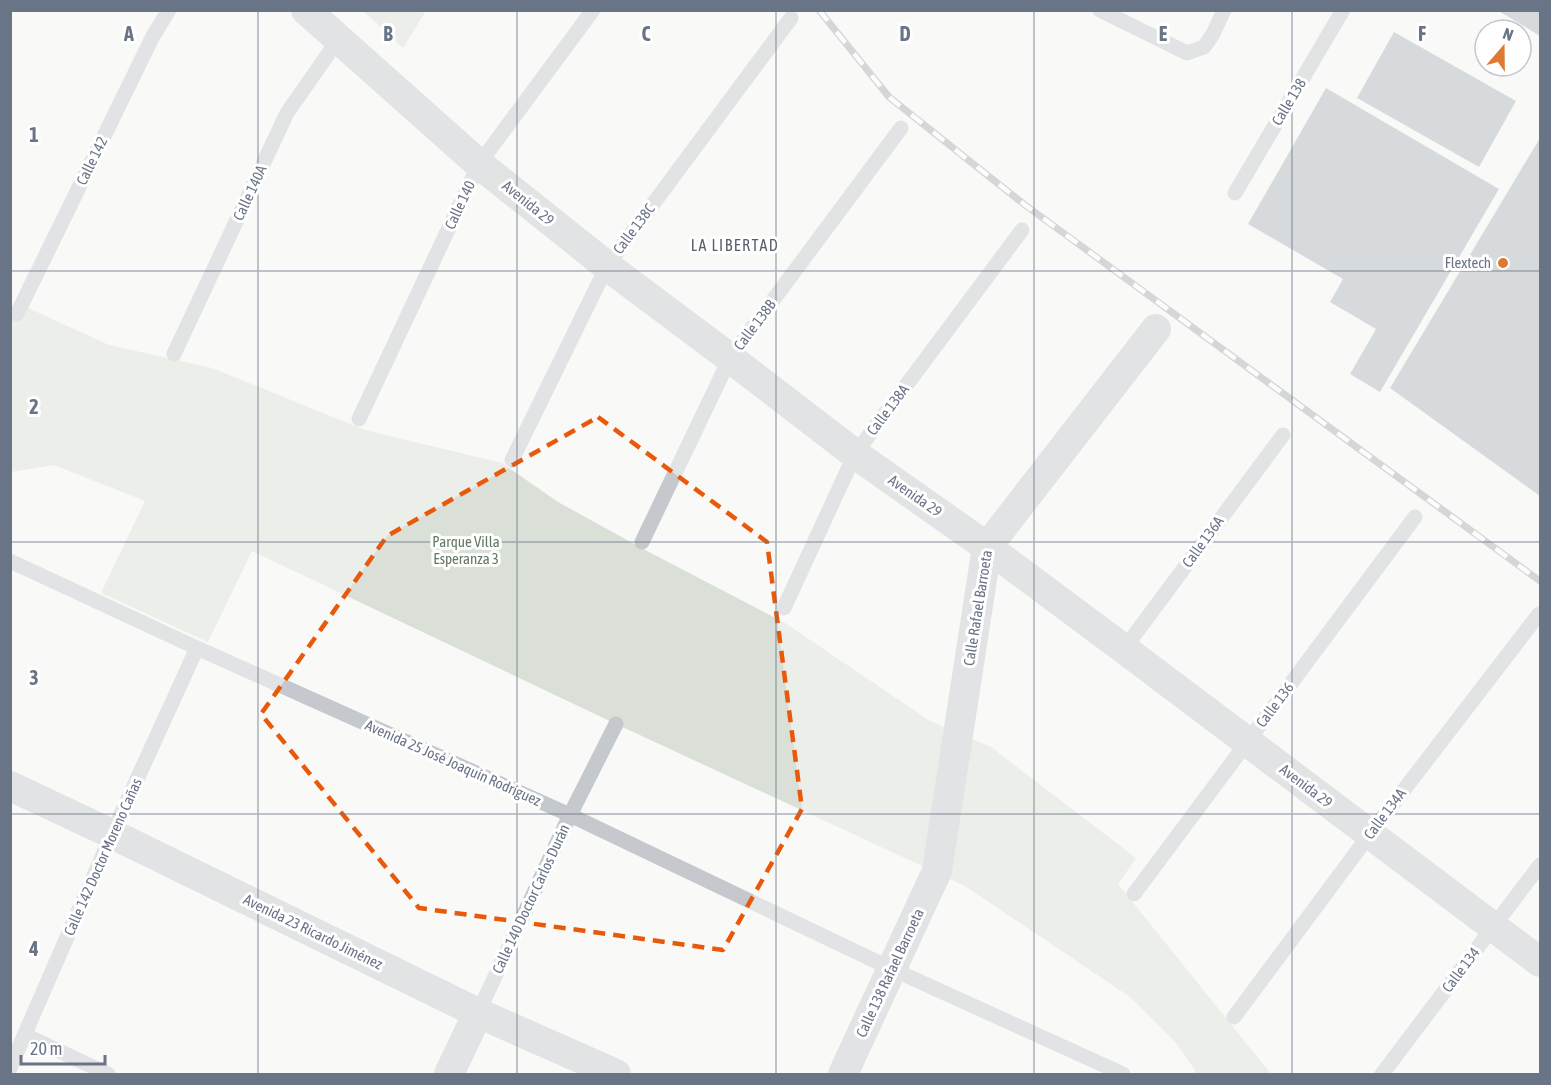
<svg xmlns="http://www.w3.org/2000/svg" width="1551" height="1085" viewBox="0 0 1551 1085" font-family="'Asap Condensed',sans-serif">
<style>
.green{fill:#dae0d8}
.building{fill:#aeb4bb}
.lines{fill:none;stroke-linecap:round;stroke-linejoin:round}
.service{stroke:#c5c8cc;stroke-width:15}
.minor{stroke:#c5c8cc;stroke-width:30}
.rail-casing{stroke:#a6aab1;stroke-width:7}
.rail{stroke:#fff;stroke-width:4.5;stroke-dasharray:14;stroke-linecap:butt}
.marked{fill:none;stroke:#e8590c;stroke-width:4.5;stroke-dasharray:12 8;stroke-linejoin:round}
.grid{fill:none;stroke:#697487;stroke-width:1.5;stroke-opacity:0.55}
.poi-dot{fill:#de7932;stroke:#fff;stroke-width:2}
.labels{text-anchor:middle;stroke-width:6;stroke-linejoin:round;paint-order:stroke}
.street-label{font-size:15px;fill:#697487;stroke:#fff}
.poi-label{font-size:15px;fill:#697487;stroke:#fff;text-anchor:end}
.park-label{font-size:15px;fill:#647964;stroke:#fff}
.neighbourhood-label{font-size:16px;letter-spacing:1.5px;fill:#575f6c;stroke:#fff}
.grid-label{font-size:20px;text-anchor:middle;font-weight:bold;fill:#697487;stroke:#fff;stroke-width:6;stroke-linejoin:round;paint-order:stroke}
</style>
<rect width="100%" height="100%" fill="#f9f9f7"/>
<g class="green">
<path d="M363,11H426L403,48Z"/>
<path d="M26,307L109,345L212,368L365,430L502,463L558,502L647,551L785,623L930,721L991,747L1136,858L1118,884L1271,1074H1193L1195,1070L1176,1043L1130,997L965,886L616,724L252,551L208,642L101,593L145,501L54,465L11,472L10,316L20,321Z"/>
</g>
<g class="building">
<path d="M1497,10H1540V36Z"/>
<path d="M1394,32L1516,101L1479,167L1357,98Z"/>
<path d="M1326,88L1499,189L1380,392L1350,374L1376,329L1330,302L1343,279L1248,224Z"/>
<path d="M1540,138V496L1390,388Z"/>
</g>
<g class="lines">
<g class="service">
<path d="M1100,10L1187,53L1204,47L1213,34L1224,10"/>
<path d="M1235,193L1343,10"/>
<path d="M17,314L153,36L169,10"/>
<path d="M174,354L287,113L338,40"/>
<path d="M359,419L479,164L593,10"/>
<path d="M512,460L607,266L791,18"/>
<path d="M642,542L730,358L901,128"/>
<path d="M10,561L197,648L570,815L892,969L1123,1074"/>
<path d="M784,608L855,454L1022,230"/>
<path d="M1124,649L1283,435"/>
<path d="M1134,894L1415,517"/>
<path d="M478,1013L570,815L616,724"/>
<path d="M1234,1017L1370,834L1539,614"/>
<path d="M25,1035L108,1074"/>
<path d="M10,1068L112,834L197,648"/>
<path d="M1382,1074L1540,865"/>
</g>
<g class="minor">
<path d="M306,10L479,164L607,266L730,358L855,454L987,547L1124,649L1540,962"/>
<path d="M10,786L112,834L478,1013L616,1074"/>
<path d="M449,1074L478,1013"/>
<path d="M843,1074L937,871L987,547L1156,329"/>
</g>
<defs>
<path id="rail" d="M819,10L889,97L1025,205L1540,581"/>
</defs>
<use href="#rail" class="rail-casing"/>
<use href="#rail" class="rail"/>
</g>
<path d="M0 0H1551V1085H0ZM598,417L767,542L802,809L723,950L419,908L261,714L387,536Z" fill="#f9f9f7" fill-opacity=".55" fill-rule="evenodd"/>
<path class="marked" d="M598,417L767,542L802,809L723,950L419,908L261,714L387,536Z"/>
<path class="grid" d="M258,10V1074M517,10V1074M776,10V1074M1034,10V1074M1292,10V1074M10,271H1540M10,542H1540M10,814H1540"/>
<circle class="poi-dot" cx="1503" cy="263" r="6"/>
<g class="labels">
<g class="street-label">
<text transform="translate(1289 102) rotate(-59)" y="5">Calle 138</text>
<text transform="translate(92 161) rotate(-64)" y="5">Calle 142</text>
<text transform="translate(250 193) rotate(-65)" y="5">Calle 140A</text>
<text transform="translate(528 203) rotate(39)" y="5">Avenida 29</text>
<text transform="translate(460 205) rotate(-65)" y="5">Calle 140</text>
<text transform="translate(634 229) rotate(-53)" y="5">Calle 138C</text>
<text transform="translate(755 325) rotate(-53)" y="5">Calle 138B</text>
<text transform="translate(888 410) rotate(-53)" y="5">Calle 138A</text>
<text transform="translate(915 496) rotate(35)" y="5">Avenida 29</text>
<text transform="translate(1203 542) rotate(-54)" y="5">Calle 136A</text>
<text transform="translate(978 608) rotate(-81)" y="5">Calle Rafael Barroeta</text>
<text transform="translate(1275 705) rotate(-53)" y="5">Calle 136</text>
<text transform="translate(453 763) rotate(24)" y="5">Avenida 25 José Joaquín Rodríguez</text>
<text transform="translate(1306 786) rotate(37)" y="5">Avenida 29</text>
<text transform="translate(1385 814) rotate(-53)" y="5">Calle 134A</text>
<text transform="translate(103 857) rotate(-66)" y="5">Calle 142 Doctor Moreno Cañas</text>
<text transform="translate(531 899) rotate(-65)" y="5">Calle 140 Doctor Carlos Durán</text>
<text transform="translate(313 932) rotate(26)" y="5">Avenida 23 Ricardo Jiménez</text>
<text transform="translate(1461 970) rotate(-53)" y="5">Calle 134</text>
<text transform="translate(890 973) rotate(-65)" y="5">Calle 138 Rafael Barroeta</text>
</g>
<g class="poi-label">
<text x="1491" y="268">Flextech</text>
</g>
<g class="park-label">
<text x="466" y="547">Parque Villa<tspan x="466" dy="17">Esperanza 3</tspan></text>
</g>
<g class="neighbourhood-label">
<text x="735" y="251">LA LIBERTAD</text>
</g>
</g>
<g class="grid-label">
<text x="129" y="41">A</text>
<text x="388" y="41">B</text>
<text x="646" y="41">C</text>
<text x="905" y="41">D</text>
<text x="1163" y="41">E</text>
<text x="1422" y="41">F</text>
<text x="34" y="142">1</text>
<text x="34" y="414">2</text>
<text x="34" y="685">3</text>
<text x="34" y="956">4</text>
</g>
<rect width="1551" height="1085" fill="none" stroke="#697487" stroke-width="24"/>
<g transform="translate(1503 48) rotate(20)"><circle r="28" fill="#ffffff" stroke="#c3c7cf" stroke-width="1.5"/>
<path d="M0-4.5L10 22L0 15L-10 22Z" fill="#de7932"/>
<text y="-9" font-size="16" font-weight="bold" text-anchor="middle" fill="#697487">N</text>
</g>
<path d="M21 1055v9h84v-9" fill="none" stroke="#697487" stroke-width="3"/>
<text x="30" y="1055" font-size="18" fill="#697487" stroke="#ffffff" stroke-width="4.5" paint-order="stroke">20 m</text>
</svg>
